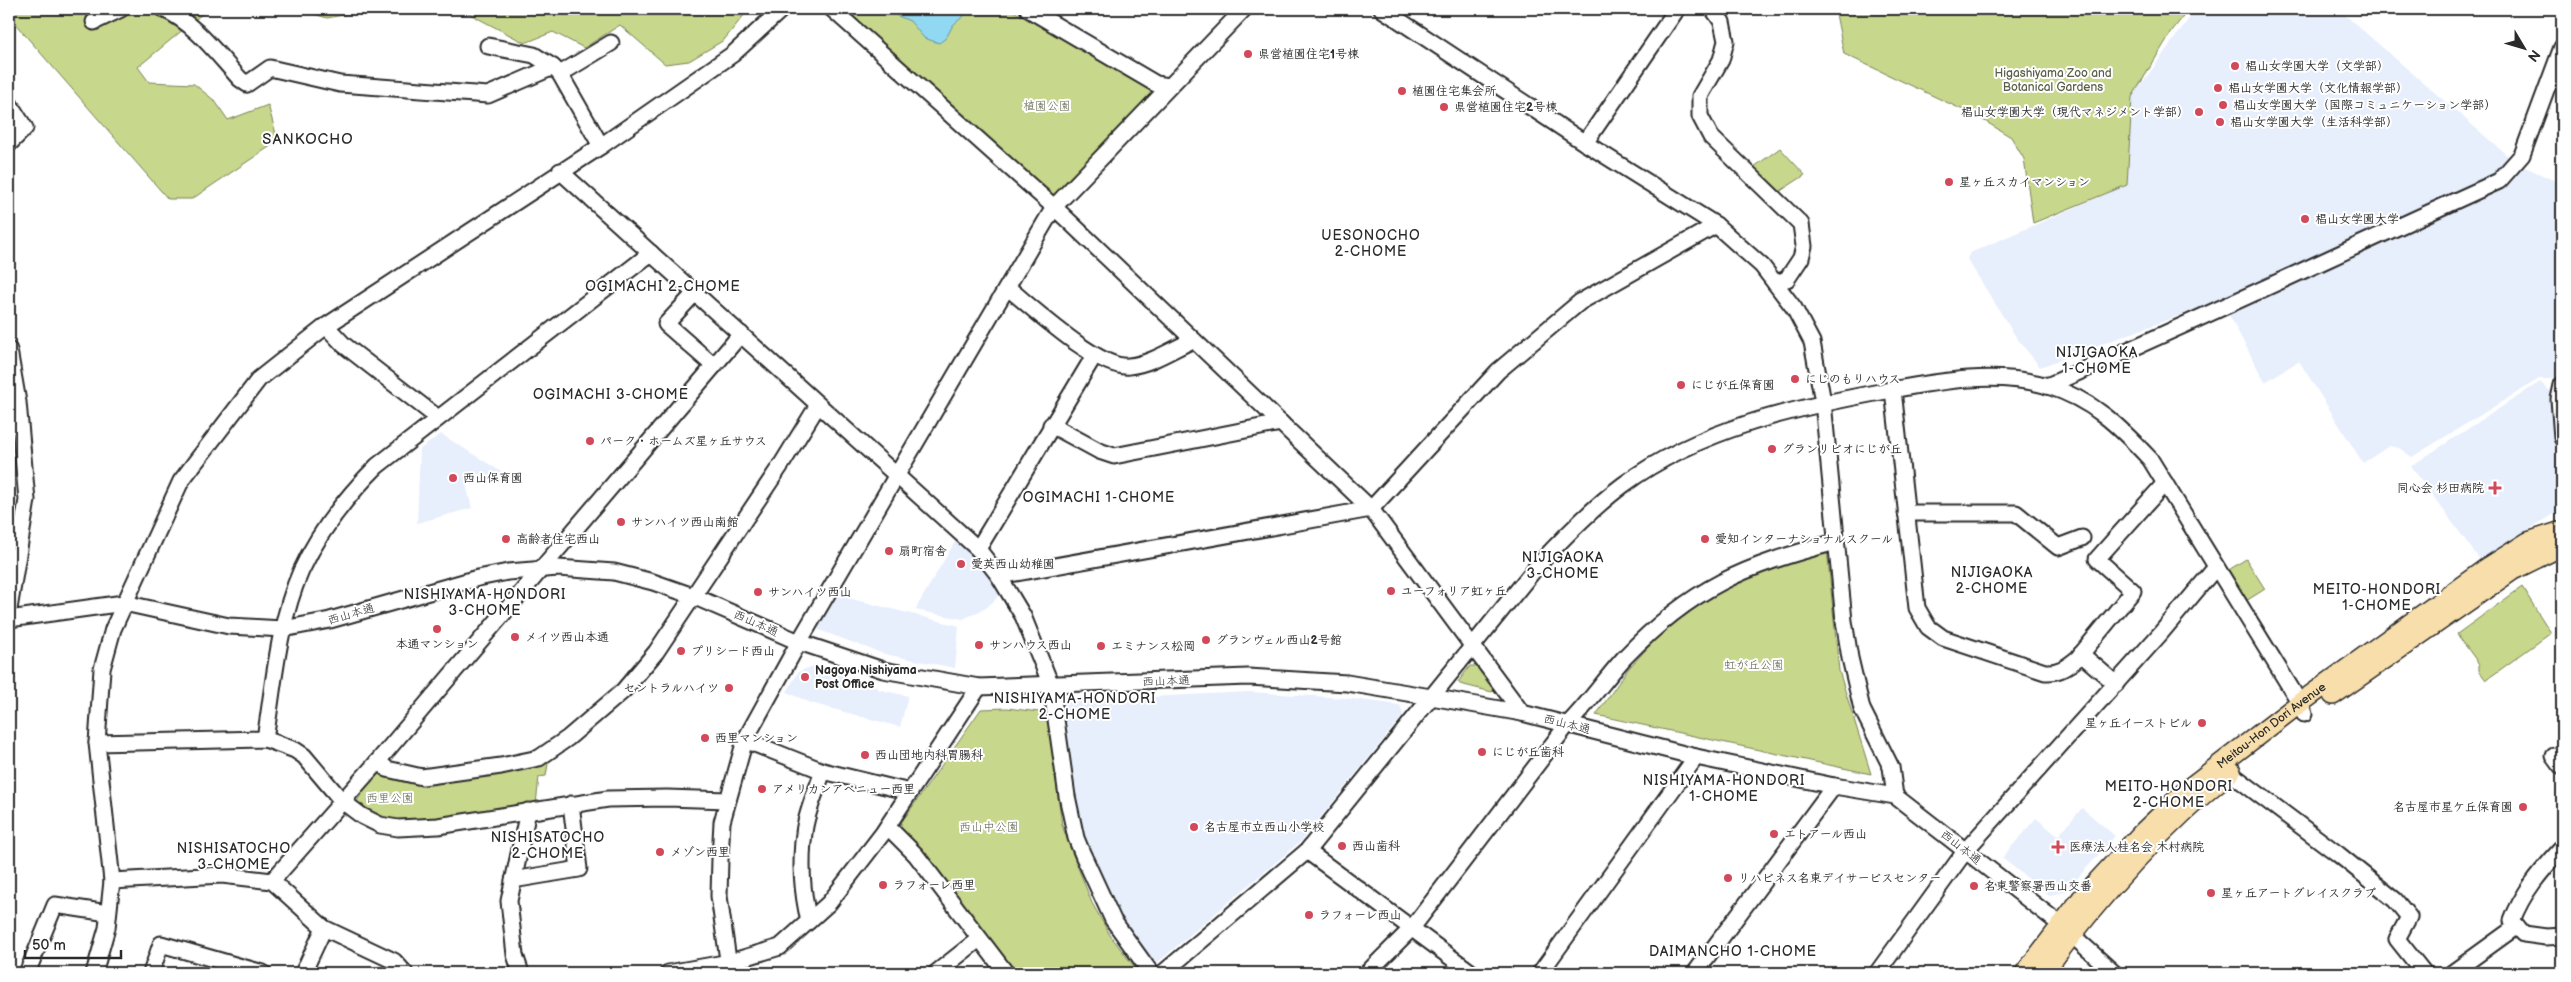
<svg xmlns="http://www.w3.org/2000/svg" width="2571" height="982" viewBox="0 0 2571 982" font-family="'Balsamiq Sans','Klee One',sans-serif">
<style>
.built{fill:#e7eefc}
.green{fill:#c7d78b;stroke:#79815b}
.water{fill:#91d9f3;stroke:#6893a3}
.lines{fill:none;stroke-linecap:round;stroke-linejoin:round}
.minor-casing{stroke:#2b2b2b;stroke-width:19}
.major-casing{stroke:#2b2b2b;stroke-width:22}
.minor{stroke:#fff;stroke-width:15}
.major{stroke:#f8deab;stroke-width:19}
.poi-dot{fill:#d1495b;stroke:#fff;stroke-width:2}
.labels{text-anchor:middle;stroke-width:4;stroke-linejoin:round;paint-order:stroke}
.poi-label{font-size:12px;font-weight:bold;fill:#2b2b2b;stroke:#fff;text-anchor:start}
.park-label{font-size:12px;fill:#5a5f48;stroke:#fff}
.street-label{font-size:12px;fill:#2b2b2b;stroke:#fff}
.neighbourhood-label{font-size:14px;letter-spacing:1px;fill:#2b2b2b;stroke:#fff}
.quarter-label{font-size:15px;letter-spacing:1px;fill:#2b2b2b;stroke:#fff}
</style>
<rect width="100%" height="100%" fill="#fff"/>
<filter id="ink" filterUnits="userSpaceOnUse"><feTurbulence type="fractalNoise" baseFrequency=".02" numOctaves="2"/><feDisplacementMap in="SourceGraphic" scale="10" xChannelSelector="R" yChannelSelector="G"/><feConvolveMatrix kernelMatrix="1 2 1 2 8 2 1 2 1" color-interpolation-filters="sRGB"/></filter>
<g filter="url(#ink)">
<g class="built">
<path d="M2196,9H2338L2516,163L2562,184V379H2539L2412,457L2399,448L2389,446L2363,463L2299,361L2265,382L2221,300L2040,367L2016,337L1967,259L1970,253L2127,185L2132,97Z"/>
<path d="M2540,382L2559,399L2562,438V509L2480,560L2411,466Z"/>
<path d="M441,434L508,476L465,481L472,508L417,523L420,449Z"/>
<path d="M956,540L1002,588L996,599L986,608L963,619L915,610Z"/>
<path d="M836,595L959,626L955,668L884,654L819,630L818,624Z"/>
<path d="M813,666L878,687L877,689L908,696L900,727L811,703L787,692L798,672Z"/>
<path d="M1249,692L1344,698L1400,705L1403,715L1302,840L1157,963L1153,962L1116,910L1082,845L1058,709L1066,701Z"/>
<path d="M2082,808L2115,836L2065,892L2049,895L2002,858L2036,818L2058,836Z"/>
</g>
<g class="green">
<path d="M16,9H208L138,67L149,82L194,84L215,101L228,120L268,105L278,141L192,199H168L11,19Z"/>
<path d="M298,9H375L327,18Z"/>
<path d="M460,9H749L724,40L689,61L665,64L620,25L584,48L553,32L525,43Z"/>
<path d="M842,9H1010L1153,91L1055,197H1049Z"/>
<path d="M1835,9H2189L2172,31L2132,97L2127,185L2033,223L2024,159L2011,137L1978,117L1844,54Z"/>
<path d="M1780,148L1805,175L1779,192L1754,167Z"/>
<path d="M1827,549L1839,671L1871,774L1596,715L1628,669L1680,613L1727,585L1779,562Z"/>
<path d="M2246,559L2265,589L2246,601L2227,571Z"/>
<path d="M2522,587L2551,633L2486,680L2479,671V664L2457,634Z"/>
<path d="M1470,666H1476L1494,689L1492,692L1460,684L1458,682Z"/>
<path d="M1007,708L1047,713L1062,825L1070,847L1092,903L1110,935L1139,973H1012L901,831V823L981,709Z"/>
<path d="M549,758L546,776L539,777L536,804L417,823L383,819L355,804L367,785L381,772L387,774Z"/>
</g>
<path class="water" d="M881,9H963L966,14L953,25L946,38L939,43L924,38L910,21Z"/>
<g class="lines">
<defs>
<g id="minor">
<path d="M163,9C195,23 217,54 240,79L247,84L270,68L340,84L488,95L553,67L560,74L601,146"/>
<path d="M832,9L1054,207L1371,509L1522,713"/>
<path d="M1028,9L1156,84L1169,86"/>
<path d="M1382,9L1585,143L1716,225L1762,266L1794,308L1812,342L1823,402L1844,621L1850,658L1862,709L1891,767L1895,796"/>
<path d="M1713,9L1722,22L1726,41L1721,60L1700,96V116L1711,137L1801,224L1804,246L1801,258L1787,279L1775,283"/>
<path d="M94,22L121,9"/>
<path d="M488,46L534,55L553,67"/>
<path d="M560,74L611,43"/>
<path d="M9,103L25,128L9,144"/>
<path d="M1585,143L1677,9"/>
<path d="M560,171L978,549L999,576L1023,616L1051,685L1067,796L1076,838L1083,855L1113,920L1151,973"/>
<path d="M1008,288C1032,307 1099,370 1129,366C1151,364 1173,349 1193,340"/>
<path d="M695,293L666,324L714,366"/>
<path d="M326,326L344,345L438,418"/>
<path d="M9,350L18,402L27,500L9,609"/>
<path d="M2562,385L2559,399L2562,438"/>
<path d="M2047,386C2199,320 2348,249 2499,181L2522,155L2562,47"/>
<path d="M1893,390L1917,608L1928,627L1943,638L2045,672C2059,673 2067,667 2078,658L2133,591L2097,559L2165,483"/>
<path d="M1051,425L1099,451L1114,456L1281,423"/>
<path d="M1906,513H2016L2058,547L2082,538"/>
<path d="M978,549L1094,356"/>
<path d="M999,576L1371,509L1498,371L1580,302L1716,225"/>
<path d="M9,619L124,603L229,626L283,629L330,620L478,578L508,572L558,568L614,572L653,582L693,596L799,642L883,670L979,687L1248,677L1347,683L1431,697L1522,713L1696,757L1834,786L1895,796L2061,925L2114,973"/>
<path d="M2081,654L2116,684"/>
<path d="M265,739C274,684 278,623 301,571C319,532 347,496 377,466L651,253"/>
<path d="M745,740L823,771L910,792"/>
<path d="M97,743L265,739L295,750L304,756L342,801L362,816L380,825L398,828L438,826L608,799L667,798L728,800"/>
<path d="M2554,756L2562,767"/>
<path d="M378,761L387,769L422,777L501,766L539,758L568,738L623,691L656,652L783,462L818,405"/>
<path d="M2229,772L2338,854L2395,900L2409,917L2397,939L2424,973"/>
<path d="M888,827L916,855L1006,973"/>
<path d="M2562,848C2542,870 2522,893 2512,921L2524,934L2546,937L2562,936"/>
<path d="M1307,851L1472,973"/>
<path d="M513,880L579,869L571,804"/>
<path d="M112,881L222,875L272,881L324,928L394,961L405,973"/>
<path d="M272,881L378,761L741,334"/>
<path d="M809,921C802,892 800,863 804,833C806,812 817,790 823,771"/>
<path d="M27,973L55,905L108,913"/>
<path d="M94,973L107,928L112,881L97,743L102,669L113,629L181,481L259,379L326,326L601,146L733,54L782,9"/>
<path d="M151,973L161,944L263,973"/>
<path d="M303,973L324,928"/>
<path d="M521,973L515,955L509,901L528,811"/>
<path d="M668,973L730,962L780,947L829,903L883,833L979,687"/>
<path d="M734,973L727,953L719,896L720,859L722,822L745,740L799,642L1054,207L1244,9"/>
<path d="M936,973L979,939"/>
<path d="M1163,973L1307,851L1538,565C1564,537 1592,508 1623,485C1700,428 1798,407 1891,390C1940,381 1998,371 2048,386C2093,400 2119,426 2150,459L2300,703L2304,714"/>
<path d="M1367,973L1412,928L1568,724C1589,703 1605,679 1625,657C1692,587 1744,566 1836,542"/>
<path d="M1540,973L1696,757"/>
<path d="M1695,973L1834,786"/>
<path d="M1877,973L1966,850L2160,634L2216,567"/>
<path d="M2452,973L2517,926"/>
</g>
<g id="major">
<path d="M2333,695L2513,570L2562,546"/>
<path id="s1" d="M2025,973L2082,898L2143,832L2188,789L2300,703L2487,568L2528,542L2562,531"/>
<path d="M2043,973C2097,899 2159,829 2231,771"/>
</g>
</defs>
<use href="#minor" class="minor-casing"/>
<use href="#major" class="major-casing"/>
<use href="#minor" class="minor"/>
<use href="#major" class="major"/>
</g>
</g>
<g class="poi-dot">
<circle cx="1248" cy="54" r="5"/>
<circle cx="2235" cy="66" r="5"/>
<circle cx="2218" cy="88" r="5"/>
<circle cx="1402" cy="91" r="5"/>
<circle cx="2223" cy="105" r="5"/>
<circle cx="1444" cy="107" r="5"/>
<circle cx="2199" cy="112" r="5"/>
<circle cx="2220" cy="122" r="5"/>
<circle cx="1949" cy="182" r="5"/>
<circle cx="2305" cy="219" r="5"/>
<circle cx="1795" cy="379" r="5"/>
<circle cx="1681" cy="385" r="5"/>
<circle cx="590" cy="441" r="5"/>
<circle cx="1772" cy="449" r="5"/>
<circle cx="453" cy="478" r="5"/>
<path d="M2492.5 480.5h5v5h5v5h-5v5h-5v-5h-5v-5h5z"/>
<circle cx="621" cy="522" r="5"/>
<circle cx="506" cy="539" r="5"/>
<circle cx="1705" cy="539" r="5"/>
<circle cx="889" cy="551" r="5"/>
<circle cx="961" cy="564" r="5"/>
<circle cx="1391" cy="591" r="5"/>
<circle cx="758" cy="592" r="5"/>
<circle cx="437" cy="629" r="5"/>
<circle cx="515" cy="637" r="5"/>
<circle cx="1206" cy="640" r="5"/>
<circle cx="979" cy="645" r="5"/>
<circle cx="1101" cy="646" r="5"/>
<circle cx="681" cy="651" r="5"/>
<circle cx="805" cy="677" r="5"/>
<circle cx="729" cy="688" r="5"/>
<circle cx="2202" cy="723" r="5"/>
<circle cx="705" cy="738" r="5"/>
<circle cx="1482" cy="752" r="5"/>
<circle cx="865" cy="755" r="5"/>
<circle cx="762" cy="789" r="5"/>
<circle cx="2523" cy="807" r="5"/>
<circle cx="1194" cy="827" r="5"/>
<circle cx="1774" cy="834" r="5"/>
<circle cx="1342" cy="846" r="5"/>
<path d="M2055.5 839.5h5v5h5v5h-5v5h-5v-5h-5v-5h5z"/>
<circle cx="660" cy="852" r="5"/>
<circle cx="1728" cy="878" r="5"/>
<circle cx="883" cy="885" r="5"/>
<circle cx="1974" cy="886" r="5"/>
<circle cx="2211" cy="893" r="5"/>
<circle cx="1309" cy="915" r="5"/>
</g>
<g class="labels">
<g class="poi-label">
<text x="1258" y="58">県営植園住宅1号棟</text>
<text x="2245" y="70">椙山女学園大学（文学部）</text>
<text x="2228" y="92">椙山女学園大学（文化情報学部）</text>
<text x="1412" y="95">植園住宅集会所</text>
<text x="2233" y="109">椙山女学園大学（国際コミュニケーション学部）</text>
<text x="1454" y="111">県営植園住宅2号棟</text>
<text x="2189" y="116" text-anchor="end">椙山女学園大学（現代マネジメント学部）</text>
<text x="2230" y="126">椙山女学園大学（生活科学部）</text>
<text x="1959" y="186">星ヶ丘スカイマンション</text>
<text x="2315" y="223">椙山女学園大学</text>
<text x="1805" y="383">にじのもりハウス</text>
<text x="1691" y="389">にじが丘保育園</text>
<text x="600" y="445">パーク・ホームズ星ヶ丘サウス</text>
<text x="1782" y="453">グランリビオにじが丘</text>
<text x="463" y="482">西山保育園</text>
<text x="2484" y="492" text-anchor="end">同心会 杉田病院</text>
<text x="631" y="526">サンハイツ西山南館</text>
<text x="516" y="543">高齢者住宅西山</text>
<text x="1715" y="543">愛知インターナショナルスクール</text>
<text x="899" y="555">扇町宿舎</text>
<text x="971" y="568">愛英西山幼稚園</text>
<text x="1401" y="595">ユーフォリア虹ヶ丘</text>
<text x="768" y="596">サンハイツ西山</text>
<text x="525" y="641">メイツ西山本通</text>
<text x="1216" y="644">グランヴェル西山2号館</text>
<text x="437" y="648" text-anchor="middle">本通マンション</text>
<text x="989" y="649">サンハウス西山</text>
<text x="1111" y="650">エミナンス松岡</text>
<text x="691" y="655">プリシード西山</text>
<text x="815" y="674">Nagoya Nishiyama<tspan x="815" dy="14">Post Office</tspan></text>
<text x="719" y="692" text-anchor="end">セントラルハイツ</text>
<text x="2192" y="727" text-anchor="end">星ヶ丘イーストビル</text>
<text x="715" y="742">西里マンション</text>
<text x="1492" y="756">にじが丘歯科</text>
<text x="875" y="759">西山団地内科胃腸科</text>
<text x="772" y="793">アメリカンアベニュー西里</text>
<text x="2513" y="811" text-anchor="end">名古屋市星ケ丘保育園</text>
<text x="1204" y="831">名古屋市立西山小学校</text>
<text x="1784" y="838">エトアール西山</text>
<text x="1352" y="850">西山歯科</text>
<text x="2069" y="851">医療法人桂名会 木村病院</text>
<text x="670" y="856">メゾン西里</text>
<text x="1738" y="882">リハビネス名東デイサービスセンター</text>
<text x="893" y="889">ラフォーレ西里</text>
<text x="1984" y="890">名東警察署西山交番</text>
<text x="2221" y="897">星ヶ丘アートグレイスクラブ</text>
<text x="1319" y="919">ラフォーレ西山</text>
</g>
<g class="park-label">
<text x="2053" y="77">Higashiyama Zoo and<tspan x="2053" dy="14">Botanical Gardens</tspan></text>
<text x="1047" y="110">植園公園</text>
<text x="1754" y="669">虹が丘公園</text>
<text x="390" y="802">西里公園</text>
<text x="989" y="831">西山中公園</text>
</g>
<g class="street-label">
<text transform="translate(351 614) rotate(-16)" y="4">西山本通</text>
<text transform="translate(756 623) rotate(24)" y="4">西山本通</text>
<text transform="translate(1166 681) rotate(-2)" y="4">西山本通</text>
<text transform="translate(1567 724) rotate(14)" y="4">西山本通</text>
<text dy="4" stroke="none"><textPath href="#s1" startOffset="351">Meitou-Hon Dori Avenue</textPath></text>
<text transform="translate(1961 847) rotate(38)" y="4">西山本通</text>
</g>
<g class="neighbourhood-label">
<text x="1371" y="240">UESONOCHO<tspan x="1371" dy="16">2-CHOME</tspan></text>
<text x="663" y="291">OGIMACHI 2-CHOME</text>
<text x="2097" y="357">NIJIGAOKA<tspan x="2097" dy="16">1-CHOME</tspan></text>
<text x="611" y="399">OGIMACHI 3-CHOME</text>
<text x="1099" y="502">OGIMACHI 1-CHOME</text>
<text x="1563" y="562">NIJIGAOKA<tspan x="1563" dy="16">3-CHOME</tspan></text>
<text x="1992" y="577">NIJIGAOKA<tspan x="1992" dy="16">2-CHOME</tspan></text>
<text x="2377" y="594">MEITO-HONDORI<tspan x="2377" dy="16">1-CHOME</tspan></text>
<text x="485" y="599">NISHIYAMA-HONDORI<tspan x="485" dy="16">3-CHOME</tspan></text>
<text x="1075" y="703">NISHIYAMA-HONDORI<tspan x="1075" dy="16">2-CHOME</tspan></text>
<text x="1724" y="785">NISHIYAMA-HONDORI<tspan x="1724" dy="16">1-CHOME</tspan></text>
<text x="2169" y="791">MEITO-HONDORI<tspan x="2169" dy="16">2-CHOME</tspan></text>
<text x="548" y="842">NISHISATOCHO<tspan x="548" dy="16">2-CHOME</tspan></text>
<text x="234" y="853">NISHISATOCHO<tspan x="234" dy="16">3-CHOME</tspan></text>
<text x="1733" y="956">DAIMANCHO 1-CHOME</text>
</g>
<g class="quarter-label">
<text x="308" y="144">SANKOCHO</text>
</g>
</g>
<rect width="2571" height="982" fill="none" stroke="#fff" stroke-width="30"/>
<rect x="15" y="15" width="2541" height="952" fill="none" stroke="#2b2b2b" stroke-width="2" filter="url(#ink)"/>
<g transform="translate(2524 48) rotate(128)" stroke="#ffffff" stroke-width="4" paint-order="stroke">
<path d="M0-4L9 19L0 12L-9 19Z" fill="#2b2b2b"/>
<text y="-8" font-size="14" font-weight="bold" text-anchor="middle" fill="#2b2b2b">N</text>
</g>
<path d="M25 950v8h96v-8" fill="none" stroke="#2b2b2b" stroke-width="2.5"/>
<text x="32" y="950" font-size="15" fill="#2b2b2b" stroke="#ffffff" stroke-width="4" paint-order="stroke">50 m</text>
</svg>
